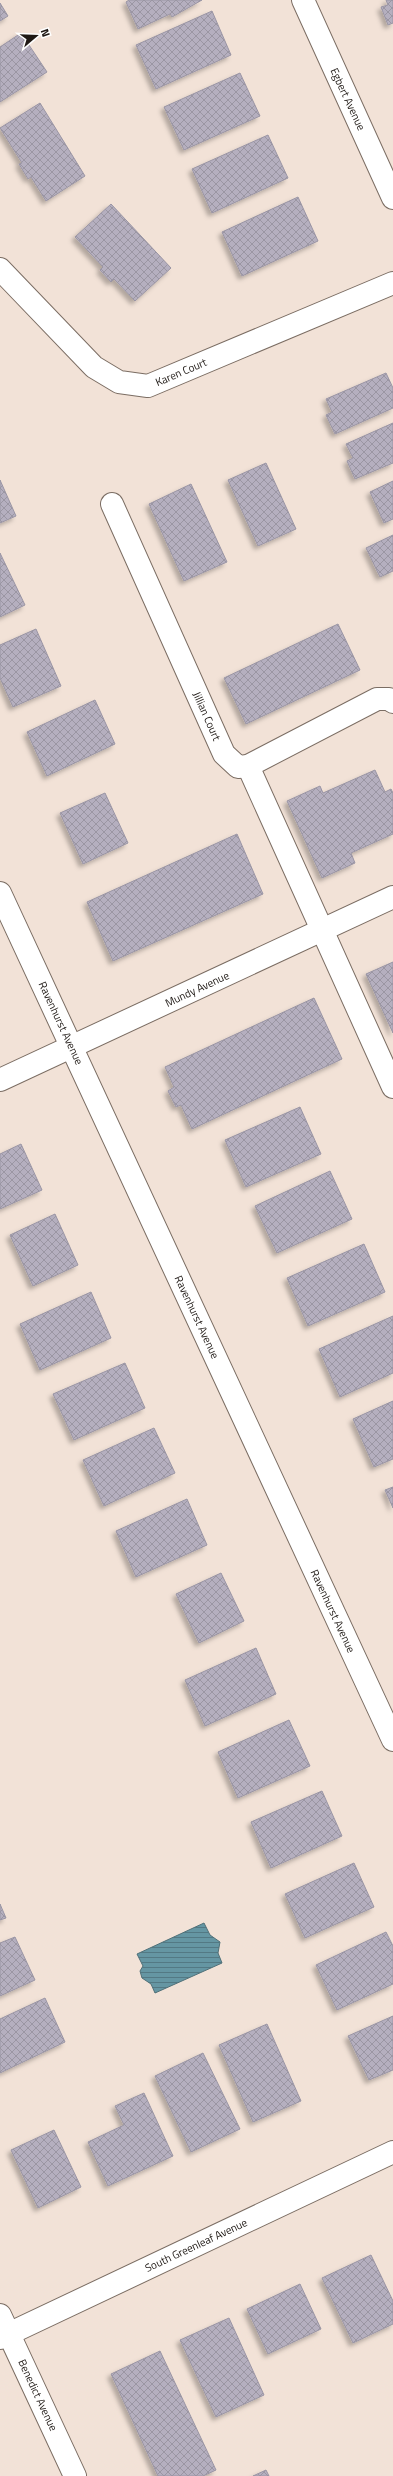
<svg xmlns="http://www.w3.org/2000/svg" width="393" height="2476" viewBox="0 0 393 2476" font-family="'Titillium Web',sans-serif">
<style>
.water{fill:url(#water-rules);stroke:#507078}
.building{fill:url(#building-cross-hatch);stroke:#9a95a4;filter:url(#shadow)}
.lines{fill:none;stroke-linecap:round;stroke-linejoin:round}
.service-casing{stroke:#7b6d63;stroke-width:24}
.minor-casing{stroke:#7b6d63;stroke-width:24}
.service{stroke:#fff;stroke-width:22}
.minor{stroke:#fff;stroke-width:22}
.labels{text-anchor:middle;stroke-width:3;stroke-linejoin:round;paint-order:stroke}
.street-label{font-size:11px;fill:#1e1814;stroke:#fff}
</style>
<defs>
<pattern id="water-rules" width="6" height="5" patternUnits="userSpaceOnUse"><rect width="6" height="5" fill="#6596a3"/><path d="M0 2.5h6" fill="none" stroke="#537984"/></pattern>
<pattern id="building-cross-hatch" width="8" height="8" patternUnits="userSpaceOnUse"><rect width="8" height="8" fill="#b5afbf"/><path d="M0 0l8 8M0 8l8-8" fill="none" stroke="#9b96a3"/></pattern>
<filter id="shadow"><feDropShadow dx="-3.5" dy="3.5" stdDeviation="2" flood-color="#0004"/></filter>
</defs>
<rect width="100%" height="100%" fill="#f2e2d7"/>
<path class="water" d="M204,1923L210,1935L220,1942L218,1953L222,1963L155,1993L151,1984L142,1978L140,1971L143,1966L137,1954Z"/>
<g class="building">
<path d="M129,0H202L172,17L170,14L138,29L126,2Z"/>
<path d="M386,0H393V23L388,25L381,7L388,5Z"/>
<path d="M0,3L8,16L0,21Z"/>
<path d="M212,11L231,55L156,89L136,45Z"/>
<path d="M21,33L47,72L0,102V47Z"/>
<path d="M240,73L260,116L184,150L164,107Z"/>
<path d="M40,103L85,176L46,201L31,177L28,179L19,164L22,163L0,128Z"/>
<path d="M268,135L288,178L212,213L192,169Z"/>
<path d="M298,197L318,241L242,276L222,232Z"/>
<path d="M111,204L171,268L135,301L114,279L111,282L100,270L103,267L75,237Z"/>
<path d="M386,373L393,388V408L335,434L326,415L332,412L326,399Z"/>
<path d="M393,423V463L355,479L347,461L353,458L346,444Z"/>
<path d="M266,463L296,529L258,546L228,480Z"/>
<path d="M0,480L16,516L0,523Z"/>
<path d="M393,481V519L384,523L370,492Z"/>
<path d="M191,484L227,562L184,581L149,504Z"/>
<path d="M393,535V571L380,577L366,548Z"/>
<path d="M0,553L25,605L0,617Z"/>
<path d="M338,624L360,670L246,724L224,678Z"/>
<path d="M36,629L61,686L13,707L0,678V645Z"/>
<path d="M95,700L115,744L47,776L27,732Z"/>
<path d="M375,770L385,792L391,789L393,793V834L351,853L355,863L322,878L287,801L320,786L323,793Z"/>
<path d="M105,793L128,843L83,864L60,813Z"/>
<path d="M237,834L263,894L113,961L87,902Z"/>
<path d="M393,962V1033L366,974Z"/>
<path d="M314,998L342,1059L192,1129L181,1105L176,1107L168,1091L174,1087L165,1067Z"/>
<path d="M300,1107L321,1154L246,1187L225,1140Z"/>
<path d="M21,1144L42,1190L0,1209V1154Z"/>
<path d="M330,1171L352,1219L277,1253L255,1206Z"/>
<path d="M55,1214L78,1265L33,1286L10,1235Z"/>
<path d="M364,1244L385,1292L308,1326L287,1278Z"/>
<path d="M91,1292L111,1338L40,1370L20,1324Z"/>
<path d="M393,1316V1373L340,1397L319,1349Z"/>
<path d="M125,1363L145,1408L74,1440L53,1394Z"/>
<path d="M393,1401V1459L374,1467L353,1419Z"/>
<path d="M154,1428L175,1473L104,1506L83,1460Z"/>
<path d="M393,1487V1508L385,1490Z"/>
<path d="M187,1499L207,1545L136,1577L116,1531Z"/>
<path d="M221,1573L244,1621L199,1643L176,1594Z"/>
<path d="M256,1648L276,1694L205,1726L185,1680Z"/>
<path d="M289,1720L310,1766L238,1798L218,1752Z"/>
<path d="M322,1791L342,1836L271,1868L251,1822Z"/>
<path d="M354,1863L374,1907L305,1938L285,1894Z"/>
<path d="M0,1904L6,1918L0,1920Z"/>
<path d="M386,1932L393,1946V1984L337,2010L316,1965Z"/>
<path d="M15,1937L35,1980L0,1996V1943Z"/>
<path d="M45,1998L65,2042L0,2073V2019Z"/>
<path d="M393,2016V2070L369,2080L348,2036Z"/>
<path d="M267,2024L301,2101L253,2122L219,2045Z"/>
<path d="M203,2053L240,2129L191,2152L155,2076Z"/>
<path d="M144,2093L173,2156L108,2186L88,2142L124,2125L115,2106Z"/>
<path d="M54,2130L81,2187L38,2208L11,2150Z"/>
<path d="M371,2255L393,2301V2324L353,2343L322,2278Z"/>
<path d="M300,2284L321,2329L268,2354L247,2309Z"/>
<path d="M229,2318L264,2395L216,2417L180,2340Z"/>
<path d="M160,2351L216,2470L203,2476H158L111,2374Z"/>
<path d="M266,2470L269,2476H253Z"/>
</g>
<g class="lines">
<defs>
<path id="service" d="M248,766L393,1087"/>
<g id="minor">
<path d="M303,0L393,198"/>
<path d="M0,269L94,367L119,382L148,386L393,283"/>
<path d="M112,504L224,754L238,767L248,766L377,699H389L393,702"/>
<path d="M0,893L393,1740"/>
<path d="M0,1080L393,897"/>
<path d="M0,2315L75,2476"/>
<path d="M0,2338L393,2152"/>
</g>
</defs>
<use href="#service" class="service-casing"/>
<use href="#minor" class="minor-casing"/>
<use href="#service" class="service"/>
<use href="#minor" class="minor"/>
</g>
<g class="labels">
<g class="street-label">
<text transform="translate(348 99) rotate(65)" y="4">Egbert Avenue</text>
<text transform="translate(181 372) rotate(-23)" y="4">Karen Court</text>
<text transform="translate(207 716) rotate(66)" y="4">Jillian Court</text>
<text transform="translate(197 989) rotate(-25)" y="4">Mundy Avenue</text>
<text transform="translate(61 1023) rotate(65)" y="4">Ravenhurst Avenue</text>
<text transform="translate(197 1317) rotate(65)" y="4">Ravenhurst Avenue</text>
<text transform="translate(333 1611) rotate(65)" y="4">Ravenhurst Avenue</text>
<text transform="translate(196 2245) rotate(-25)" y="4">South Greenleaf Avenue</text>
<text transform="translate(38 2395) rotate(65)" y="4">Benedict Avenue</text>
</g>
</g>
<g transform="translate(36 36) rotate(71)" stroke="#ffffff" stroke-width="3" paint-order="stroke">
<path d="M0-3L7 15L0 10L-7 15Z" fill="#1e1814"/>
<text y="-6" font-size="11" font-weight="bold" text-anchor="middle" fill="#1e1814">N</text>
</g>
</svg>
